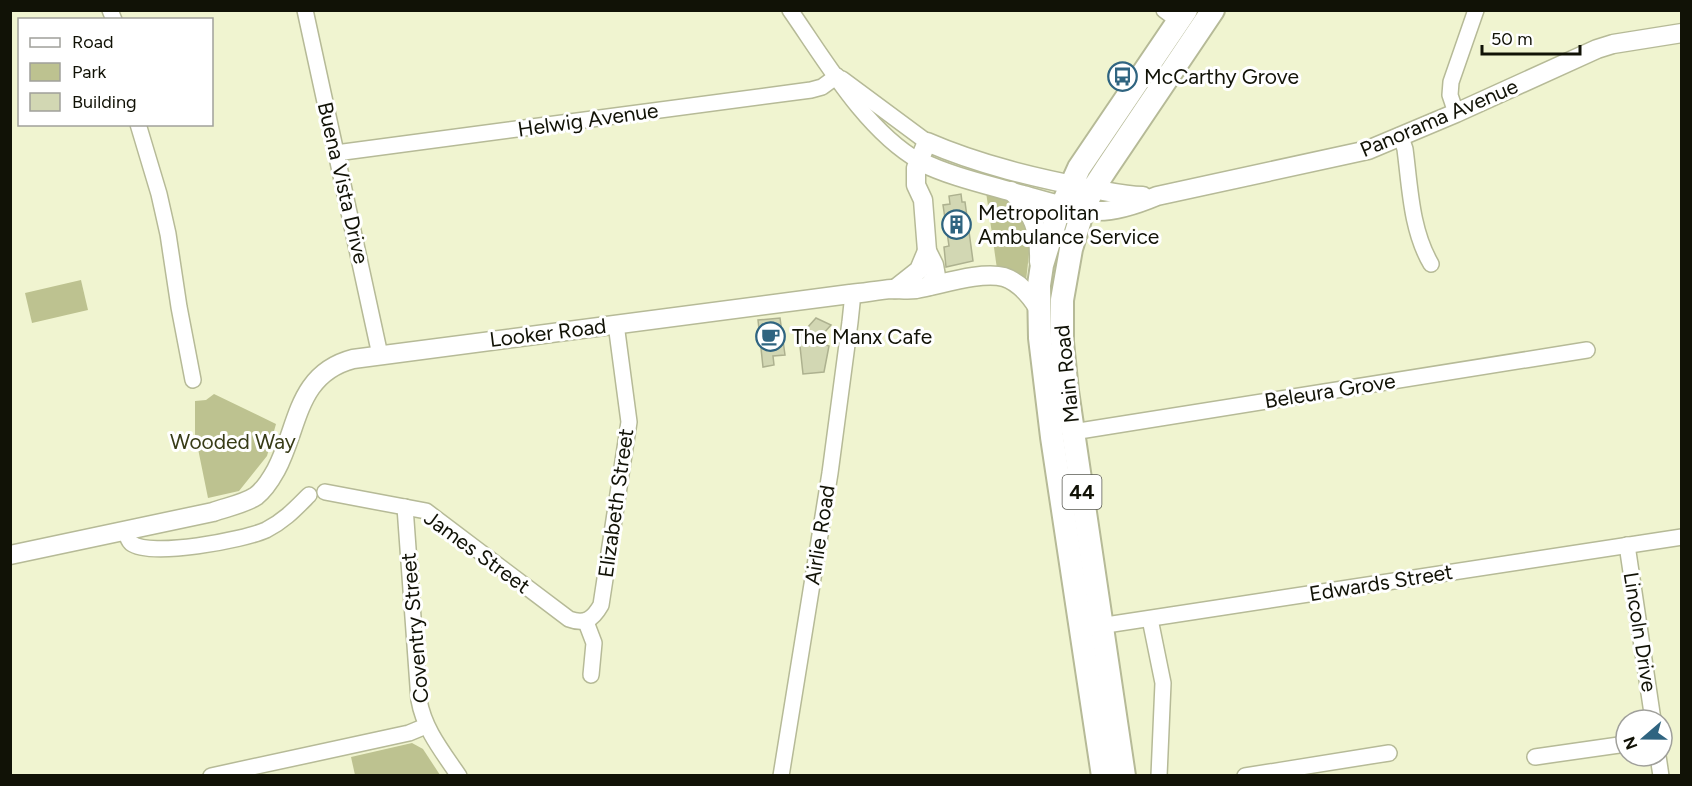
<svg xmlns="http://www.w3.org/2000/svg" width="1692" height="786" viewBox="0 0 1692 786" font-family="Figtree,sans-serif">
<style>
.green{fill:#bdc290}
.building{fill:#d2d7b3;stroke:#adb18f;stroke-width:1.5}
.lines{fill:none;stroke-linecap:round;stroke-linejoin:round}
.minor-casing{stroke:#b6ba97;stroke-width:18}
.tertiary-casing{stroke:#b6ba97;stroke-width:21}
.primary-casing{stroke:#b6ba97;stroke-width:26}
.minor{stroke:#fff;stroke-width:15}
.tertiary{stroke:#fff;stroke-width:18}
.primary{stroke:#fff;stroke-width:22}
.labels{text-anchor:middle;stroke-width:6;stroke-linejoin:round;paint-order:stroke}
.shield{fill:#fff;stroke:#585951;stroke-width:1.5}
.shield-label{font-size:20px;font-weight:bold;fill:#111206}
.poi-label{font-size:21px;fill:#111206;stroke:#fff;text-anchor:start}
.street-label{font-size:21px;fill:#111206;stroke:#fff}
.park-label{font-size:21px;fill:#383c17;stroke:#fff}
</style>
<rect width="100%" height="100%" fill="#f0f4d0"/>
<g class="green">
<path d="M986,192L1006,197L1021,208L1030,245L1026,281L997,269Z"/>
<path d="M81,280L88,310L32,323L25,293Z"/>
<path d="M214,394L276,424L267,456L239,491L208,498L195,434V401L206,400Z"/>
<path d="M412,743L423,749L440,775H355L351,757Z"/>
</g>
<g class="building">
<path d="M961,194L962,202H965L973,261L946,267L944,247L949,246L943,205L950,204L949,196Z"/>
<path d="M780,318L785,355L773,356L774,365L763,367L758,320Z"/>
<path d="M816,318L831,325L816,342L829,346L824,372L803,374L799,337Z"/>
</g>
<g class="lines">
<defs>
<g id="minor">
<path d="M110,10L114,20"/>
<path d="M305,10L380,355"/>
<path d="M790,10C825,60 865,130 919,161"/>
<path d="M1164,10L1179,21"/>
<path d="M842,79L927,142"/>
<path d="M1456,113L1450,95L1451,82L1476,10"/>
<path d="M138,124L159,194L168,234L179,307L193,380"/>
<path d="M1401,137L1405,149C1410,187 1411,230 1431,264"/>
<path d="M336,153L811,90L822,87L837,76"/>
<path d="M1073,432L1587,350"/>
<path d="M325,492L426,511L569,619C585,625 593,619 601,605L629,422L616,324"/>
<path d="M405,507L419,700C424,729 442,751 459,776"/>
<path d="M126,530C127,535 127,539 131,543C150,558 244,540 266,530C284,521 295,509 309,495"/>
<path d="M1627,545L1653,720"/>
<path d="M1150,619L1163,683L1159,776"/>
<path d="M586,622L594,643L591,675"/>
<path d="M1093,627L1682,537"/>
<path d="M1658,756L1661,776"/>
<path d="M1535,757L1626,744"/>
<path d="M211,776L409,733L426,726"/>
<path d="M781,776L830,473L850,322L852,303L850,294"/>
<path d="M1245,776L1389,753"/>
</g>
<g id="tertiary">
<path d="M919,161C951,177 989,185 1023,195C1046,201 1071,210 1095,211C1115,212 1138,204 1157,196L1368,150L1456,113L1597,49L1613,44L1682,33"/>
<path d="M1011,191C1033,210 1040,233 1039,262"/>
<path d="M929,286L936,276L934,265L927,251L923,200L916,185V168L927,142C980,165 1036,178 1093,189C1110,192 1126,196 1143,196"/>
<path d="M895,289L919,270L927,251"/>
<path d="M10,555L213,512C227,507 244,504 256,496C264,490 271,479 276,470C299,427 296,374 353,359L850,294C864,293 878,290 892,289C900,289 908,290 916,289C940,285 980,271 1004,277C1019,282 1030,295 1038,308"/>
</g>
<g id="primary">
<path d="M1103,776L1052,437L1040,338L1039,285L1042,265L1056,219L1079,168L1186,10"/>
<path d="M1124,776L1067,391L1062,342V300L1071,249L1083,210L1093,189L1106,169L1213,10"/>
</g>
</defs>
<use href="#minor" class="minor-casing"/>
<use href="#tertiary" class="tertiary-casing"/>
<use href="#primary" class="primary-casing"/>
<use href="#minor" class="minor"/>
<use href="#tertiary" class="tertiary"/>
<use href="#primary" class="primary"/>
</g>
<defs>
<symbol id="bus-ring" viewBox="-11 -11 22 22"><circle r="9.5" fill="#fff" stroke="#2f6480" stroke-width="1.5"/><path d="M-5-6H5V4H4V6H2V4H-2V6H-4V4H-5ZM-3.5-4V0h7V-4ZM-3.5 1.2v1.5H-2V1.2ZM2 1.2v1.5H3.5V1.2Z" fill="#2f6480"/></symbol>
<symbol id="building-ring" viewBox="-11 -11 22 22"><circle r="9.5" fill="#fff" stroke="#2f6480" stroke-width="1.5"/><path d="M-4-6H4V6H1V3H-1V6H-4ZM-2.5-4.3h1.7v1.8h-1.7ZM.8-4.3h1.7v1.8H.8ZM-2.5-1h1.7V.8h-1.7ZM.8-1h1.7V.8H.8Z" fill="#2f6480"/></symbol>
<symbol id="cafe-ring" viewBox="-11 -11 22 22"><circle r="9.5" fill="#fff" stroke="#2f6480" stroke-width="1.5"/><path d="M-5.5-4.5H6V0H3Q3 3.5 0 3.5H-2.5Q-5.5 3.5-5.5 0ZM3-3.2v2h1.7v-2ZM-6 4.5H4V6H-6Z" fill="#2f6480"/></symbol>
</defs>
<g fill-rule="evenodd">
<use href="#bus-ring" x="1106" y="60" width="33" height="33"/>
<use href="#building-ring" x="940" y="208" width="33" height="33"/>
<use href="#cafe-ring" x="754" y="320" width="33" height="33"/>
</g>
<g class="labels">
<rect class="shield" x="1062.5" y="475" width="39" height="34" rx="4.5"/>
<g class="shield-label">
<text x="1082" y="499">44</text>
</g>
<g class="poi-label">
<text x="1144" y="84">McCarthy Grove</text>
<text x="978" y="220">Metropolitan<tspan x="978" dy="24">Ambulance Service</tspan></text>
<text x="792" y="344">The Manx Cafe</text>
</g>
<g class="street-label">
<text transform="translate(1439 118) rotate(-23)" y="7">Panorama Avenue</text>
<text transform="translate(588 120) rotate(-8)" y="7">Helwig Avenue</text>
<text transform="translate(343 183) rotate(77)" y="7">Buena Vista Drive</text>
<text transform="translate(548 333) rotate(-7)" y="7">Looker Road</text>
<text transform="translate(1067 374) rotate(-96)" y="7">Main Road</text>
<text transform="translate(1330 391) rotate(-9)" y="7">Beleura Grove</text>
<text transform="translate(616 503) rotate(-82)" y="7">Elizabeth Street</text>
<text transform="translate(820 535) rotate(-81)" y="7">Airlie Road</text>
<text transform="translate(477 552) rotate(36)" y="7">James Street</text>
<text transform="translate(1381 583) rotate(-9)" y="7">Edwards Street</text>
<text transform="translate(415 628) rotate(-95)" y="7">Coventry Street</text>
<text transform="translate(1640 632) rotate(81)" y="7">Lincoln Drive</text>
</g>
<g class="park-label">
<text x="233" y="449">Wooded Way</text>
</g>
</g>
<rect width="1692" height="786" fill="none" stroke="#111206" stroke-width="24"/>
<rect x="18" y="18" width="195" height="108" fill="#ffffff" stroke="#a0a09b" stroke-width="1.5"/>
<rect x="30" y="38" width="30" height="9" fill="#ffffff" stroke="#a0a09b" stroke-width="1.5"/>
<text x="72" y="48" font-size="18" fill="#111206">Road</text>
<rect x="30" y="63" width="30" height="18" fill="#bdc290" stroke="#a0a09b" stroke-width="1.5"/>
<text x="72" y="78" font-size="18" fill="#111206">Park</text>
<rect x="30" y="93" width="30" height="18" fill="#d2d7b3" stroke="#a0a09b" stroke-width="1.5"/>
<text x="72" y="108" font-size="18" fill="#111206">Building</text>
<g transform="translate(1644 738) rotate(250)"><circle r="28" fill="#ffffff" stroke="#a0a09b" stroke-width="1.5"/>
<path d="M0-4.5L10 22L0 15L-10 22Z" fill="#2f6480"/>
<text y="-9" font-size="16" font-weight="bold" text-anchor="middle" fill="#111206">N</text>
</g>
<path d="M1482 45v9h98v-9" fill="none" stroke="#111206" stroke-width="3"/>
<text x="1491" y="45" font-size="18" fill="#111206" stroke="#ffffff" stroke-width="4.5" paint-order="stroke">50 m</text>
</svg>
